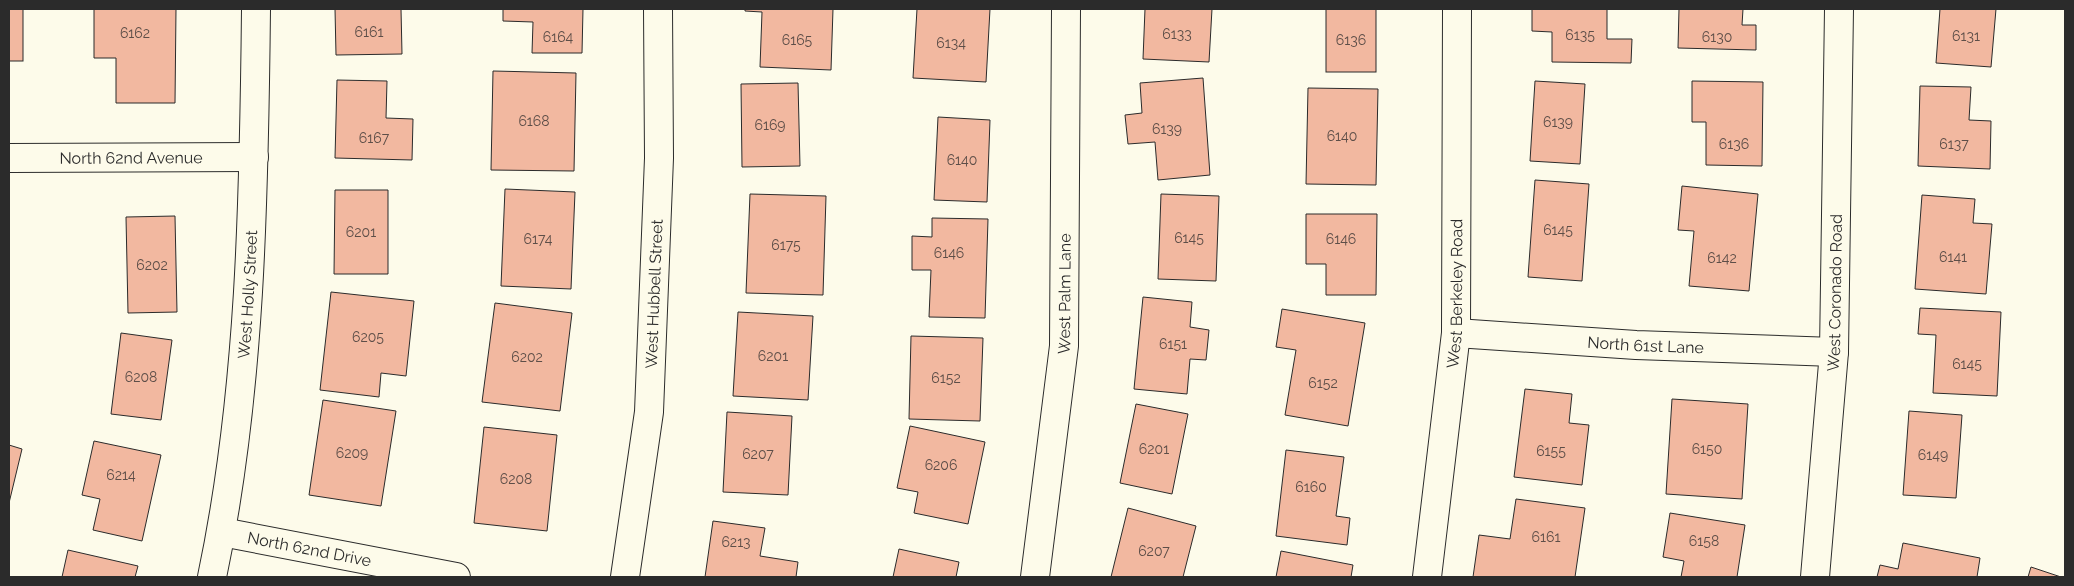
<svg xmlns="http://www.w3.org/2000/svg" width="2074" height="586" viewBox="0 0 2074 586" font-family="Raleway,sans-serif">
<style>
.building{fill:#f2b8a0;stroke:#2b2b2b}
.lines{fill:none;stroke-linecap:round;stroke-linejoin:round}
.minor-casing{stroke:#2b2b2b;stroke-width:30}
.minor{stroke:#fdfbea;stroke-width:28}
.labels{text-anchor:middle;stroke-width:4;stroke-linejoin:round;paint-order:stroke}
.number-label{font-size:14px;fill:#5d4e48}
.street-label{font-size:16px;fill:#2b2b2b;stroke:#fdfbea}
</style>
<rect width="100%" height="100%" fill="#fdfbea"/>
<g class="building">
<rect x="9" y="9" width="14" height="52"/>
<path d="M94,9H176L175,103H116V58H94Z"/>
<path d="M335,9H401L402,54L336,55Z"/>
<path d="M503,9H583L582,53H532L533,22L503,21Z"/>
<path d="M745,9H833L831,70L760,67L762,12L745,11Z"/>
<path d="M917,9H990L986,82L913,78Z"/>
<path d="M1145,9H1212L1209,62L1143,59Z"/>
<rect x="1326" y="9" width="50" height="63"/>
<path d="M1532,9H1607V39H1632L1631,63L1552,62V32L1532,31Z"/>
<path d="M1679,9H1743L1742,25H1756V50L1678,48Z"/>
<path d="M1940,9H1996L1991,67L1936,63Z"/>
<path d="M493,71L576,73L574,171L491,170Z"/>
<path d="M1203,78L1210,175L1158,180L1155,142L1128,144L1125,115L1142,113L1140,83Z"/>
<path d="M337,80L387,81L386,118L413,119L412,160L335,158Z"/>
<path d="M1535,81L1585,84L1580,164L1530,161Z"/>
<path d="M1692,81L1763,82L1762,166L1706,165V122H1692Z"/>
<path d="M798,83L800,166L742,167L741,84Z"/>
<path d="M1920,86L1971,87L1969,120L1991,121L1990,169L1918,166Z"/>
<path d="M1308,88L1378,89L1376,185L1306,184Z"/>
<path d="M938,117L990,120L987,202L934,200Z"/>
<path d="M1535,180L1589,184L1582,281L1528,277Z"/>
<path d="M1682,186L1758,194L1749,291L1689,286L1694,231L1678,230Z"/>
<path d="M505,189L575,192L571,289L501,286Z"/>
<path d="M335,190H388V274H334Z"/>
<path d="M750,194L826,196L823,295L746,293Z"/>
<path d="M1161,194L1219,196L1216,281L1158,279Z"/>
<path d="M1922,195L1975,199L1973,223L1992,224L1986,294L1915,289Z"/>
<path d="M1306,214H1377L1376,295H1326V264H1306Z"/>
<path d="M175,216L177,312L128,313L126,217Z"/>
<path d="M932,218L988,219L985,318L929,317L931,270H912V236L932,237Z"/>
<path d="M331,292L414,301L406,376L381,373L379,397L320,390Z"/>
<path d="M1143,297L1192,302L1190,327L1209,330L1206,360L1190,359L1187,394L1134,389Z"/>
<path d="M495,303L572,313L560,411L482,402Z"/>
<path d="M1920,308L2001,312L1997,396L1933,393L1936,335L1918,334Z"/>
<path d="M1282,309L1365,323L1348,426L1285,415L1296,350L1276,347Z"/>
<path d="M738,312L813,316L808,400L733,396Z"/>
<path d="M121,333L172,340L161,420L111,414Z"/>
<path d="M911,336L983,338L980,421L909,419Z"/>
<path d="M1525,389L1572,394L1569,423L1589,425L1582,485L1514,477Z"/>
<path d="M1672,399L1748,404L1742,499L1666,494Z"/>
<path d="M323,400L396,411L381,506L309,495Z"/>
<path d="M1136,404L1188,414L1172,494L1120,483Z"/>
<path d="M1909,411L1962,415L1956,498L1903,495Z"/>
<path d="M727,412L792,416L788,495L723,492Z"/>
<path d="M910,426L985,442L968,524L914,513L918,492L897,488Z"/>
<path d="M484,427L557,435L547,531L474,523Z"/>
<path d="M94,441L161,455L142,541L93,530L100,499L82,495Z"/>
<path d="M9,445L22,449L9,503Z"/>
<path d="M1286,450L1344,457L1336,516L1350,518L1347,545L1276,536Z"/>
<path d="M1516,499L1585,508L1575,577H1473L1479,535L1510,539Z"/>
<path d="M1128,508L1196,526L1183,577H1111Z"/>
<path d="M1670,513L1745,525L1737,577H1681L1684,561L1663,557Z"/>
<path d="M713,521L765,528L760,556L798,562L796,577H705Z"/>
<path d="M1903,543L1980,558L1977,577H1877L1880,565L1898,569Z"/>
<path d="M899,549L959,562L956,577H893Z"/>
<path d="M68,550L138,566L135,577H62Z"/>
<path d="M1281,551L1353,565L1351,577H1276Z"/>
<path d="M2031,567L2061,577H2028Z"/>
</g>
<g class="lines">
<defs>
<g id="minor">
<path id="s1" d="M9,158L254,157"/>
<path id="s2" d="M1456,333L1636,345L1834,352"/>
<path id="s3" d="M222,532L456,577"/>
<path id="s4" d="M212,577C251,392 254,197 256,9"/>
<path id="s5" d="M625,577L649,412L659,158L658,9"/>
<path id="s6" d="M1035,577L1064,346L1066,9"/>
<path id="s7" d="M1427,577L1456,333L1457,9"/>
<path id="s8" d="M1815,577L1834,352L1839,9"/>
</g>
</defs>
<use href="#minor" class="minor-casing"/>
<use href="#minor" class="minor"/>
</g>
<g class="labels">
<g class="number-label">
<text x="369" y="37">6161</text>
<text x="135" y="38">6162</text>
<text x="1177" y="39">6133</text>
<text x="1580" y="40">6135</text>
<text x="1966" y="41">6131</text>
<text x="558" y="42">6164</text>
<text x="1717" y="42">6130</text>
<text x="797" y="45">6165</text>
<text x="1351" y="45">6136</text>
<text x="951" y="48">6134</text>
<text x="534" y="126">6168</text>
<text x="1558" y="127">6139</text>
<text x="770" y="130">6169</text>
<text x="1167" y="134">6139</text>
<text x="1342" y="141">6140</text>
<text x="374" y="143">6167</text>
<text x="1734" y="149">6136</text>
<text x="1954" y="149">6137</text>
<text x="962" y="165">6140</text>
<text x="1558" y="235">6145</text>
<text x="361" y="237">6201</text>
<text x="1189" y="243">6145</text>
<text x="538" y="244">6174</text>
<text x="1341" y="244">6146</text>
<text x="786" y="250">6175</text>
<text x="949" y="258">6146</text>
<text x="1953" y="262">6141</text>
<text x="1722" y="263">6142</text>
<text x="152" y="270">6202</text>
<text x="368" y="342">6205</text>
<text x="1173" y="349">6151</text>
<text x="773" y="361">6201</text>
<text x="527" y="362">6202</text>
<text x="1967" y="369">6145</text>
<text x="141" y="382">6208</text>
<text x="946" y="383">6152</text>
<text x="1323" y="388">6152</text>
<text x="1154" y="454">6201</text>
<text x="1707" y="454">6150</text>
<text x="1551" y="456">6155</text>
<text x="352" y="458">6209</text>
<text x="758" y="459">6207</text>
<text x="1933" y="460">6149</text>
<text x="941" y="470">6206</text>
<text x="121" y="480">6214</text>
<text x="516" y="484">6208</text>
<text x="1311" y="492">6160</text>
<text x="1546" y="542">6161</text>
<text x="1704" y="546">6158</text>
<text x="736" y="547">6213</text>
<text x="1154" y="556">6207</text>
</g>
<g class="street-label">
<text dy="6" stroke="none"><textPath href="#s1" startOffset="122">North 62nd Avenue</textPath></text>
<text dy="6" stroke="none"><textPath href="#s8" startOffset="285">West Coronado Road</textPath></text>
<text dy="6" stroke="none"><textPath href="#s4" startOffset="285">West Holly Street</textPath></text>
<text dy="6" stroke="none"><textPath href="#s5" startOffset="285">West Hubbell Street</textPath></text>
<text dy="6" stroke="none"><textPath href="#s6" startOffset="285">West Palm Lane</textPath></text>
<text dy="6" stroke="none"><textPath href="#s7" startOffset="285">West Berkeley Road</textPath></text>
<text dy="6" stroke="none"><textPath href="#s2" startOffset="190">North 61st Lane</textPath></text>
<text dy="6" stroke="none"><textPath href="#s3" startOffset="89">North 62nd Drive</textPath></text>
</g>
</g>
<rect width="2074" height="586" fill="none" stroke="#2b2b2b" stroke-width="20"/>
</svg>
